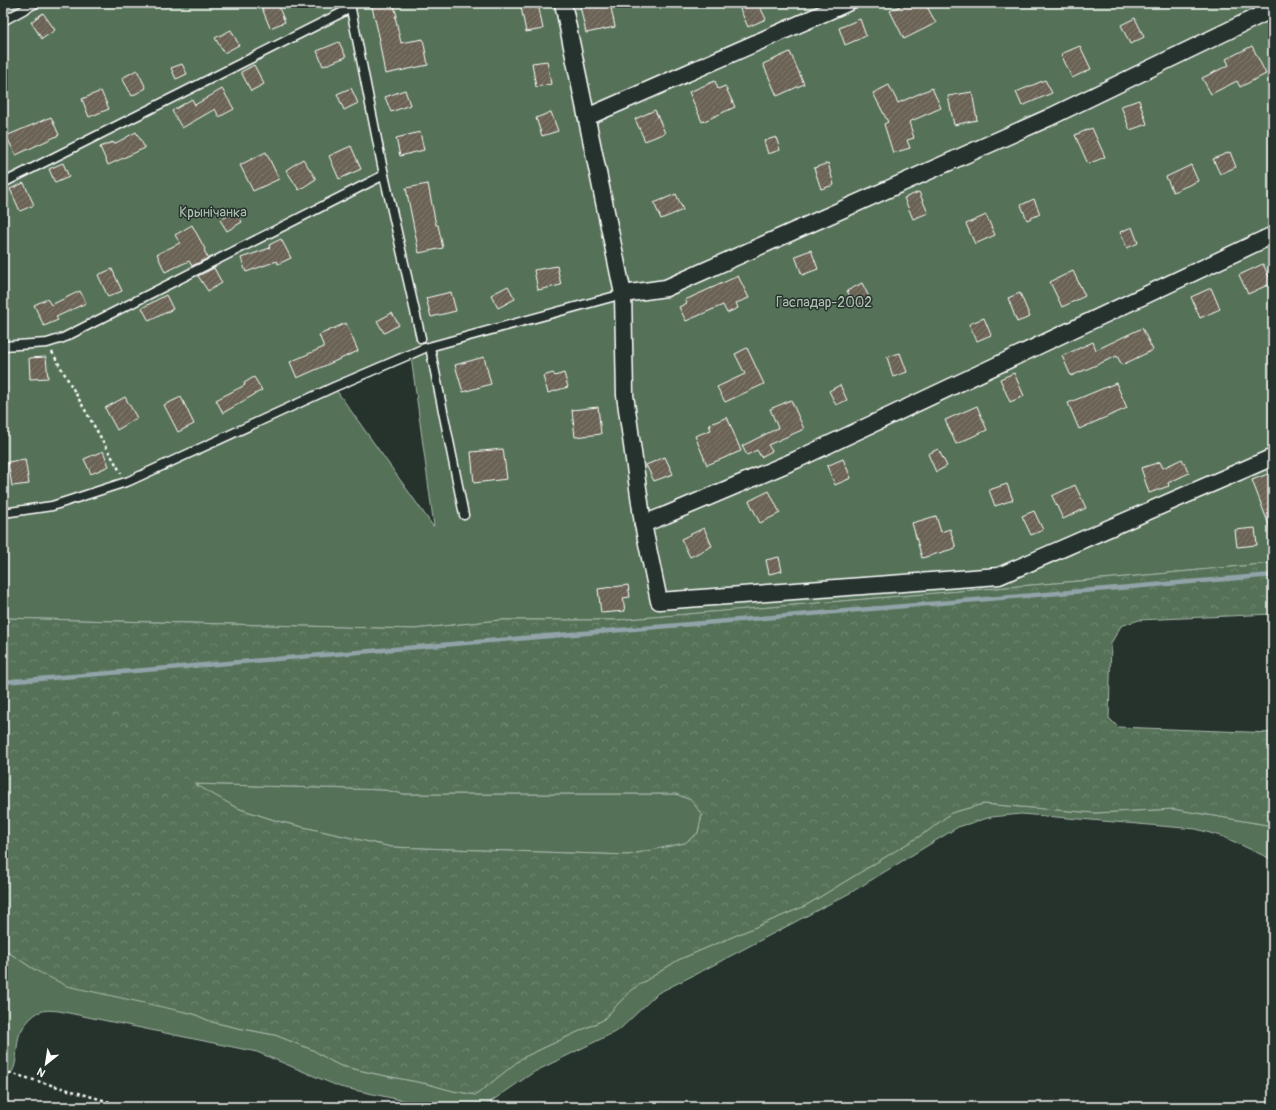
<svg xmlns="http://www.w3.org/2000/svg" width="1276" height="1110" viewBox="0 0 1276 1110" font-family="Pangolin,sans-serif">
<style>
.green{fill:#557259;stroke:#aab8ac;fill-rule:evenodd}
.forest{fill:url(#forest-crowns);stroke:#aab8ac;fill-rule:evenodd}
.lines{fill:none;stroke-linecap:round;stroke-linejoin:round}
.stream{stroke:#92a4a9;stroke-width:4.5}
.building{fill:url(#building-hatch);stroke:#fff}
.service-casing{stroke:#fff;stroke-width:11}
.minor-casing{stroke:#fff;stroke-width:19}
.path{stroke:#fff;stroke-width:2.5;stroke-dasharray:3 3;stroke-linecap:butt}
.service{stroke:#26332d;stroke-width:8}
.minor{stroke:#26332d;stroke-width:16}
.labels{text-anchor:middle;stroke-width:3;stroke-linejoin:round;paint-order:stroke}
.park-label{font-size:14px;fill:#b2c0b4;stroke:#26332d}
</style>
<defs>
<pattern id="forest-crowns" width="20" height="18" patternUnits="userSpaceOnUse"><rect width="20" height="18" fill="#557259"/><path d="M2 6a3 3 0 1 1 6 0M12 15a3 3 0 1 1 6 0" fill="none" stroke="#6e8772"/></pattern>
<pattern id="building-hatch" width="6" height="6" patternUnits="userSpaceOnUse"><rect width="6" height="6" fill="#6b6354"/><path d="M-1 1l2-2M0 6l6-6M5 7l2-2" fill="none" stroke="#817a6e"/></pattern>
</defs>
<rect width="100%" height="100%" fill="#26332d"/>
<filter id="ink" filterUnits="userSpaceOnUse"><feTurbulence type="fractalNoise" baseFrequency=".025" numOctaves="2"/><feDisplacementMap in="SourceGraphic" scale="8" xChannelSelector="R" yChannelSelector="G"/><feConvolveMatrix kernelMatrix="1 2 1 2 8 2 1 2 1" color-interpolation-filters="sRGB"/></filter>
<g filter="url(#ink)">
<g class="green">
<path d="M21,3H1273V563L1126,577L618,620H500L414,629L3,618V13ZM410,349L434,526H433L334,387Z"/>
<path d="M194,784L385,790L404,794H676L691,800L702,814L698,833L685,843L628,855L391,847L277,821L237,808Z"/>
<path d="M983,804L1095,813L1173,809L1273,826V860L1224,837L1196,829L1021,814L991,817L958,827L850,893L704,970L658,993L619,1030L534,1072L483,1107H434L340,1087L257,1052L59,1011C47,1010 40,1009 31,1018C26,1023 21,1030 19,1036C15,1050 19,1067 8,1077H3V951L11,954L35,970L194,1014L212,1022L238,1028L275,1035L313,1050L331,1061L341,1066L376,1074L428,1084L454,1091L476,1095L522,1058L603,1020L631,990L678,960L805,906L928,831L951,813Z"/>
</g>
<path class="forest" d="M1273,563V614L1139,620L1121,626L1111,643L1109,718L1118,727L1273,733V826L1173,809L1095,813L983,804L951,813L928,831L805,906L678,960L631,990L603,1020L522,1058L476,1095L453,1091L428,1084L376,1074L341,1066L331,1061L313,1050L275,1035L238,1028L212,1022L194,1014L67,986L35,970L11,954L3,950V618L414,629L500,620H618L640,618L1126,577ZM195,784L385,790L404,794H676L691,800L702,815L698,833L685,843L628,855L391,847L277,821L237,808Z"/>
<g class="lines">
<path class="stream" d="M3,682L1273,575"/>
</g>
<g class="building">
<path d="M274,3H277L285,22L270,28L262,8Z"/>
<path d="M371,3H393L397,16H395L401,43L423,39L428,65L385,74L379,40H380Z"/>
<path d="M593,3H610L615,27L586,33L580,6Z"/>
<path d="M753,3H758L766,19L748,27L740,9Z"/>
<path d="M905,3H925L936,23L904,39L890,11Z"/>
<path d="M538,4L543,29L526,32L521,7Z"/>
<path d="M43,13L55,30L42,39L31,22Z"/>
<path d="M1135,18L1144,37L1130,44L1121,25Z"/>
<path d="M860,19L866,36L845,45L839,28Z"/>
<path d="M231,30L239,45L224,53L215,38Z"/>
<path d="M339,42L346,57L323,66L317,51Z"/>
<path d="M1080,46L1091,69L1072,78L1061,54Z"/>
<path d="M1252,46L1266,74L1240,87L1237,81L1211,94L1202,78L1229,65L1226,59Z"/>
<path d="M790,52L804,84L777,96L763,64Z"/>
<path d="M547,61L551,84L536,87L532,63Z"/>
<path d="M182,64L187,74L176,79L171,68Z"/>
<path d="M254,65L264,84L251,91L241,72Z"/>
<path d="M137,70L146,88L132,96L122,78Z"/>
<path d="M1045,80L1052,93L1022,106L1016,92Z"/>
<path d="M715,81L718,89L725,86L735,107L702,122L689,92Z"/>
<path d="M889,85L898,103L932,88L941,108L909,122L914,138L907,140L910,148L893,153L884,124L888,122L873,93Z"/>
<path d="M351,88L358,103L344,110L337,94Z"/>
<path d="M222,89L234,109L219,117L215,109L182,128L172,111L192,99L195,105Z"/>
<path d="M405,90L410,105L391,112L385,97Z"/>
<path d="M101,91L109,109L89,117L82,99Z"/>
<path d="M972,92L977,120L954,125L948,96Z"/>
<path d="M1139,100L1147,124L1130,130L1121,106Z"/>
<path d="M655,110L665,133L645,141L635,119Z"/>
<path d="M551,112L558,131L542,136L536,118Z"/>
<path d="M51,117L59,135L16,155L6,136Z"/>
<path d="M1092,128L1105,157L1088,164L1075,135Z"/>
<path d="M136,132L145,148L108,165L100,147L113,142L114,144Z"/>
<path d="M420,132L424,150L400,156L396,138Z"/>
<path d="M776,137L780,150L768,154L764,141Z"/>
<path d="M351,146L361,169L339,179L329,156Z"/>
<path d="M266,152L279,179L253,191L240,165Z"/>
<path d="M1230,152L1236,167L1220,174L1213,159Z"/>
<path d="M303,159L316,179L299,190L286,170Z"/>
<path d="M63,163L69,177L55,183L49,169Z"/>
<path d="M828,163L834,185L821,189L814,168Z"/>
<path d="M1191,165L1198,181L1173,192L1166,177Z"/>
<path d="M24,183L34,205L20,211L10,189Z"/>
<path d="M428,184L436,225H438L443,248L419,253L406,188Z"/>
<path d="M919,192L928,213L913,219L904,198Z"/>
<path d="M676,194L683,210L661,219L654,203Z"/>
<path d="M1034,199L1040,214L1027,220L1021,205Z"/>
<path d="M236,211L242,222L227,231L220,220Z"/>
<path d="M986,215L995,235L975,244L966,224Z"/>
<path d="M192,225L205,249L204,250L208,258L192,266L189,261L165,272L157,254L180,243L175,235Z"/>
<path d="M1132,227L1138,243L1127,248L1120,232Z"/>
<path d="M281,239L291,258L278,264L277,261L246,272L241,258L270,248L269,245Z"/>
<path d="M811,250L818,269L802,275L795,256Z"/>
<path d="M1263,264L1272,283L1248,294L1239,275Z"/>
<path d="M557,266L561,285L538,290L534,270Z"/>
<path d="M214,268L222,283L208,291L198,276Z"/>
<path d="M112,269L122,291L108,297L98,275Z"/>
<path d="M1073,271L1085,296L1062,307L1050,282Z"/>
<path d="M738,276L749,298L736,303L738,308L727,313L723,305L686,321L679,307L687,303L685,300Z"/>
<path d="M862,283L870,299L856,306L847,291Z"/>
<path d="M508,286L515,299L498,308L491,295Z"/>
<path d="M1211,288L1220,309L1200,318L1191,297Z"/>
<path d="M80,291L86,303L56,317L58,320L44,326L34,305L47,299L51,305Z"/>
<path d="M451,292L456,311L431,317L426,298Z"/>
<path d="M1020,293L1030,317L1017,322L1008,298Z"/>
<path d="M166,295L173,309L149,321L142,308Z"/>
<path d="M392,313L399,325L384,333L377,321Z"/>
<path d="M984,318L991,335L977,341L969,324Z"/>
<path d="M346,323L358,351L297,378L290,362L324,347L319,335Z"/>
<path d="M1142,328L1153,350L1122,365L1117,356L1071,376L1062,356L1093,342L1096,350Z"/>
<path d="M747,348L764,384L725,402L717,387L745,374L735,354Z"/>
<path d="M900,353L907,372L893,377L887,357Z"/>
<path d="M46,357L48,378L30,379L29,358Z"/>
<path d="M484,357L491,384L463,392L455,365Z"/>
<path d="M553,373L555,376L564,373L568,387L548,393L543,376Z"/>
<path d="M1014,373L1024,396L1010,402L1000,379Z"/>
<path d="M254,377L262,390L223,413L216,400L245,385L244,383Z"/>
<path d="M1116,383L1127,408L1079,429L1068,403Z"/>
<path d="M840,385L847,400L836,405L829,391Z"/>
<path d="M125,397L137,418L117,430L105,408Z"/>
<path d="M181,397L194,424L178,432L164,405Z"/>
<path d="M791,400L804,429L768,445L772,451L761,457L757,450L747,455L742,446L778,428L770,409Z"/>
<path d="M977,406L987,430L956,444L945,420Z"/>
<path d="M598,407L601,434L575,437L572,410Z"/>
<path d="M727,417L741,451L707,465L695,436L711,430L709,425Z"/>
<path d="M503,449L507,479L474,483L471,452Z"/>
<path d="M938,449L947,466L936,472L928,454Z"/>
<path d="M103,451L109,466L91,474L84,459Z"/>
<path d="M665,457L673,474L654,481L646,465Z"/>
<path d="M25,459L29,484L12,486L8,462Z"/>
<path d="M843,459L851,478L835,485L827,466Z"/>
<path d="M1182,459L1189,473L1168,483L1169,486L1149,493L1141,468L1160,462L1163,468Z"/>
<path d="M1273,472V533H1272L1252,480Z"/>
<path d="M1007,484L1013,500L995,506L989,490Z"/>
<path d="M1075,485L1086,508L1063,519L1052,496Z"/>
<path d="M769,491L780,513L760,523L749,501Z"/>
<path d="M1034,511L1043,530L1031,535L1022,516Z"/>
<path d="M936,516L941,532L950,529L956,548L922,558L912,523Z"/>
<path d="M704,528L712,546L690,557L681,539Z"/>
<path d="M1255,528L1257,545L1237,547L1235,530Z"/>
<path d="M779,557L782,571L769,574L766,560Z"/>
<path d="M628,585L630,597L623,598L625,611L601,613L598,589Z"/>
</g>
<g class="lines">
<defs>
<g id="service">
<path d="M350,4L384,175L421,338"/>
<path d="M3,21L36,3"/>
<path d="M3,183L351,8"/>
<path d="M3,346L47,343L63,338L384,175"/>
<path d="M430,347L464,515"/>
<path d="M3,513L52,506L129,481L334,387L425,348L623,294"/>
</g>
<g id="minor">
<path d="M563,3L623,294L625,395L643,524L659,601L999,576L1273,457"/>
<path d="M587,117L847,3"/>
<path d="M623,294L666,288L1048,118L1273,9"/>
<path d="M643,524L666,515L796,460L1273,235"/>
</g>
</defs>
<use href="#service" class="service-casing"/>
<use href="#minor" class="minor-casing"/>
<g class="path">
<path d="M52,352L121,473"/>
<path d="M3,1071L127,1107"/>
</g>
<use href="#service" class="service"/>
<use href="#minor" class="minor"/>
</g>
</g>
<g class="labels">
<g class="park-label">
<text x="213" y="217">Крынічанка</text>
<text x="824" y="307">Гаспадар-2002</text>
</g>
</g>
<rect width="1276" height="1110" fill="none" stroke="#26332d" stroke-width="16"/>
<rect x="8" y="8" width="1260" height="1094" fill="none" stroke="#fff" stroke-width="1.5" filter="url(#ink)"/>
<g transform="translate(46 1064) rotate(210)" stroke="#26332d" stroke-width="3" paint-order="stroke">
<path d="M0-3L7 15L0 10L-7 15Z" fill="#ffffff"/>
<text y="-6" font-size="11" font-weight="bold" text-anchor="middle" fill="#ffffff">N</text>
</g>
</svg>
